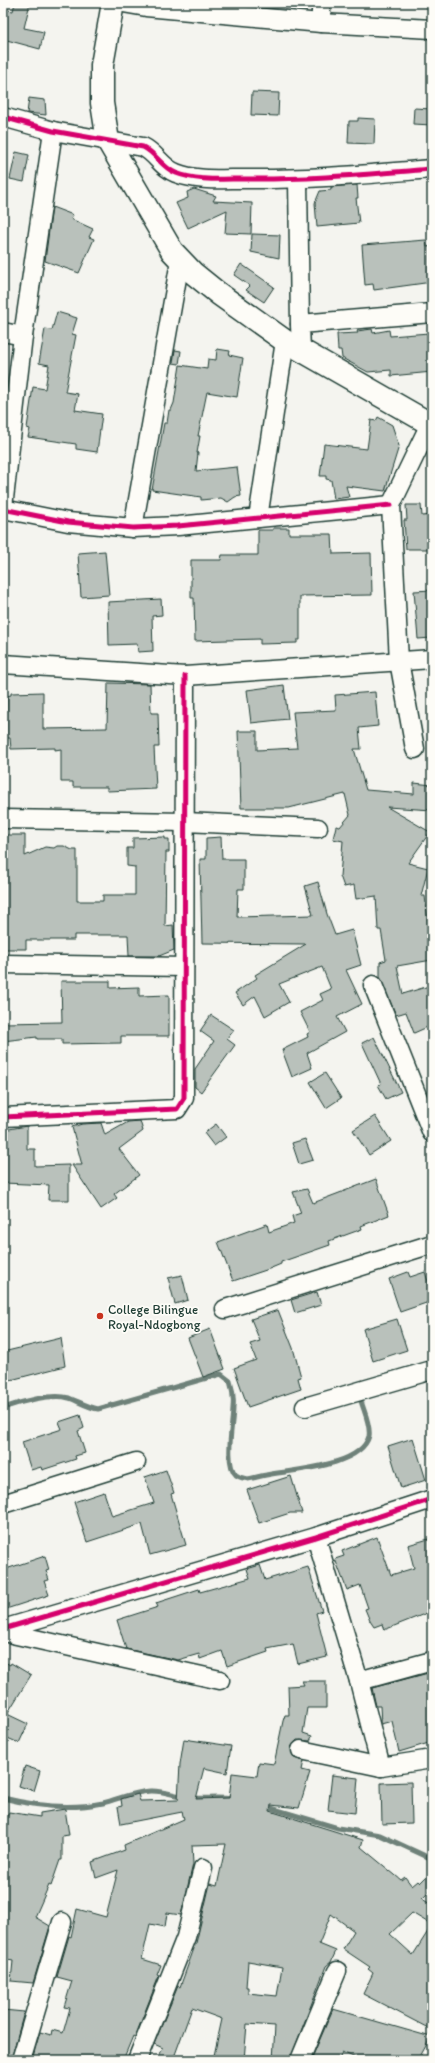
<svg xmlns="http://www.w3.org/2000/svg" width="435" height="2063" viewBox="0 0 435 2063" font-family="Itim,sans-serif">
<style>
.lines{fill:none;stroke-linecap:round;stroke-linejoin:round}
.stream{stroke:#6e8179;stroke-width:5}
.building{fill:#b9c1bb;stroke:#1f3d34;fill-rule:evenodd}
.street-casing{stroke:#1f3d34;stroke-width:21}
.secondary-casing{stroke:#1f3d34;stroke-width:25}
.street{stroke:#fdfcf7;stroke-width:18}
.secondary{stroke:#fdfcf7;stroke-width:22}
.cycleway-casing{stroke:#fdfcf7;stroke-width:8}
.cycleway{stroke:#d6006c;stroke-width:5}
.poi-dot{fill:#c8321e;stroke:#fdfcf7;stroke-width:1.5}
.labels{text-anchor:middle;stroke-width:3.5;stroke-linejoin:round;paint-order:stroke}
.poi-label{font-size:13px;fill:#1f3d34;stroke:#fdfcf7;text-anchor:start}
</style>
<rect width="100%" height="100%" fill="#f4f4ef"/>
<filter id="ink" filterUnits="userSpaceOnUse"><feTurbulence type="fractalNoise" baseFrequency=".025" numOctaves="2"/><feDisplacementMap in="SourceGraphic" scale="8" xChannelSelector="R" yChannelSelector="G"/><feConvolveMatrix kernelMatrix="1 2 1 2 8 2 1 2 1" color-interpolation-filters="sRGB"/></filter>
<g filter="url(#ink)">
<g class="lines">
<g class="stream">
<path d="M3,1408C20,1402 52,1393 69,1398C80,1402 87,1407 98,1409L221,1374L230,1381C233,1390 234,1399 233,1408C233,1423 224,1464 236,1475C240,1478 244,1478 248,1479C254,1478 260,1476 266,1475C291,1470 361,1467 369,1436C371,1426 364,1411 361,1401"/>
<path d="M3,1798C35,1806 70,1810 103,1803C119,1799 133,1792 150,1791C165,1790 180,1798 195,1798C207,1799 219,1797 231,1799"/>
<path d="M264,1806L338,1828L380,1835L432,1859"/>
</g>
</g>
<g class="building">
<path d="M15,3H30L24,28L44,32L40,49L3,39V9L13,11Z"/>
<path d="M252,92L279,93L278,116L251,115Z"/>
<path d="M29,98L45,100L46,115L27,113Z"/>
<path d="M414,108L432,109V125L413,124Z"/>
<path d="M358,118L375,119L374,144L348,143L349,121H358Z"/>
<path d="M16,152L29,155L24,182L10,179Z"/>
<path d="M357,185L358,198H356L359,223L317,227L315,203L320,191L331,190V187Z"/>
<path d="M194,189L216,196L213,201L252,203L251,234L225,233L227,210L188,228L176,203L188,198L187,192Z"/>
<path d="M52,207L73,215L71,219L93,229L89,237L94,239L79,273L45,261Z"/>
<path d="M252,234L280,235L279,258L251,252Z"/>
<path d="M426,240L427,247L432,246V282L374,290L373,284L365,285L362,245Z"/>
<path d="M241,264L274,287L264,302L246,290L250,286L234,275Z"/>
<path d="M57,312L77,318L72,334L76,335L65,392L78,394L75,410L102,414L97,452L76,449V444L28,437L30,429L27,428L33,387L45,389L49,365L39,363L45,329L52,330Z"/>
<path d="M372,329L373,333L389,330L390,336L429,333L432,372L391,376V370L368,372L342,358L341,350H338L337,334L358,333L357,331Z"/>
<path d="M217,349L230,351L229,355L243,358L237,397L207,392L198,436H200L197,453H198L196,471L237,467L241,496L235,497L228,502L221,498L201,500V497L152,490L164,423H167L169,410H171L174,403L180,365L207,369L208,359L216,360Z"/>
<path d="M175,350L181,351L179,364L173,363Z"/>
<path d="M378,417L392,425L399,446L385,491L346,486L349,497L334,499L331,480L326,479V476H320L324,444L367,449L371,420L376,421Z"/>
<path d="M406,505H421L422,516L432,515V549H406L404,520H407Z"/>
<path d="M273,528H289V534H332L333,554L371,553L372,595L300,596V640H297V643L260,644V639L195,641L194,598H191V560H221L222,555H258V530H273Z"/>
<path d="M105,551L109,595L81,597L78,553Z"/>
<path d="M432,590V638L418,639L414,591Z"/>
<path d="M161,599L162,615L152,616L153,651L138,652L137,644L109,645L108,602Z"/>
<path d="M108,683L150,684L151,713H158L159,747H154L156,789L107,791V787H73V782H61V749L55,750V748L11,749L10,738H6L7,696L11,695V693L43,692V729L107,728Z"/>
<path d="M284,685L288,719L251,723L247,690Z"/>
<path d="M375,692L378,726L359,728L361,749H354L366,790L414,794V783L432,785V810L387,807L430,832L408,863L428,868L421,896H425L430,939H432V960L397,966L403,994L429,986L432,997V1025L414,1033L406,1012L396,1015L380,978V962L386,960L381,930H378L376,896L356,899L354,885L344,887L340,876L343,841L333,839L336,826L340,827L350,815L345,794L289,808H241L238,731H257V750L297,748L293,712L336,710L335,695Z"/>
<path d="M3,835H25V856L45,847L54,848L57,846H64L72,850H77V901H103V895H135V867L127,866V848H133V838L165,837V839H169V852H166L165,926L173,925L174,950L159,956H129L128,935H74V940H26V949H3Z"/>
<path d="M221,837L222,859H244V889H238L237,917L313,915L305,886L318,882L327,914L335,935L352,930L361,965L346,970L362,1004L337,1017L345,1032L307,1053L312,1068L292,1077L282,1050L308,1037L307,1034L310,1032L300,1012L323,1000L320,994L331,989L322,967L279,984L289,1002L265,1016L255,996L243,1005L235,993L257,978L255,975L306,944L202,943L200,859H206V838Z"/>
<path d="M61,981H110V988L139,987V996L169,995V1036H121V1043L62,1044V1039H37V1037L3,1041V1023L62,1022Z"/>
<path d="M211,1015L234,1030L227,1039L235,1045L201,1092L195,1087V1069L214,1041L200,1031Z"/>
<path d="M374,1037L401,1092L386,1099L378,1085L381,1084L362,1043Z"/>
<path d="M325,1073L341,1098L326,1108L310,1082Z"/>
<path d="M375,1116L391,1141L369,1155L353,1130Z"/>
<path d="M140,1121L143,1131L119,1149L139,1175L114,1194L117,1198L101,1209L72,1165H82L72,1127L82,1124L101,1123L105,1135L128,1122Z"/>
<path d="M216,1124L226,1137L214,1146L204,1133Z"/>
<path d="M27,1126V1149H35V1166L69,1165V1200H48L49,1185L3,1183V1130Z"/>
<path d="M305,1139L313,1160L299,1164L292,1143Z"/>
<path d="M376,1179L389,1215L361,1226L362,1229L329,1241L330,1245L281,1262V1264L269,1269L233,1281L218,1242L267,1224L269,1232L294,1223L292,1216L301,1213L293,1192L307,1189L313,1203Z"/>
<path d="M408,1272L410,1277L425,1272L430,1288L432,1287V1301L400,1312L389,1279Z"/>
<path d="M182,1275L188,1300L175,1304L168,1278Z"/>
<path d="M317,1292L321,1305L295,1313L291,1300Z"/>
<path d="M278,1310L293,1348L301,1377L298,1378L301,1389L248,1407L234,1368L256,1360L250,1344L260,1341L251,1319Z"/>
<path d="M397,1319L407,1350L373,1361L363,1329Z"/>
<path d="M210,1329L225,1369L203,1377L188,1338Z"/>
<path d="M61,1338L65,1366L3,1382V1352Z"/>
<path d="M80,1415L84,1428L78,1431L85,1453L75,1456L76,1459L42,1470L41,1467L31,1470L22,1442L62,1429L59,1422Z"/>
<path d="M413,1438L426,1480L401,1488L388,1446Z"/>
<path d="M166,1470L174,1493L171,1494L186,1545L150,1555L142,1524L87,1542L74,1502L104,1492L112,1516L154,1503L145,1477Z"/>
<path d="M291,1476L302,1513H290L259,1523L247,1490Z"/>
<path d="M377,1537L391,1575L414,1568L408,1545L432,1538V1611L384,1630L382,1624L374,1627L370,1621L365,1609L368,1608L360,1585L347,1590L335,1559L344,1556L342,1551Z"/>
<path d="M45,1556L49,1570L46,1571L49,1580L44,1581L49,1595L3,1610V1570Z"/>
<path d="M260,1565L265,1580L308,1567L322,1611L316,1613L327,1657L298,1664L293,1644L267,1649L268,1652L227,1666L222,1651L200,1659L199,1654L178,1660L126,1649L117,1620L158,1607L156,1603L199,1589L200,1592L250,1578L247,1569Z"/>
<path d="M3,1661L10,1665L11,1663L31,1675L7,1714L28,1724L19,1743L3,1736Z"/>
<path d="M432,1672V1742L399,1752L392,1721L381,1724L380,1706H376L372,1688Z"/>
<path d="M302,1681H326V1708H307L303,1733L312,1736L310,1741L297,1740L291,1747L294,1758L304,1761L302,1770L310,1772L299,1808L271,1805L270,1811L363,1840L361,1847L401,1880L405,1877L412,1886L418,1881L420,1883L432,1871V1889L422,1899L432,1905V1998L427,2008L432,2011V2030L363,1994L373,1973L368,1969L370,1967L343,1949L354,1931L331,1914L319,1944L336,1951L331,1962L326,1966L290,2060H273L275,2026L247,2024L244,2060H213L222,2019L192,2008L173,2060H157L163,2048L154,2044L178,1986L180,1987L196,1943L210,1884L217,1886L226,1844L192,1845L193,1864L181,1915L167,1913L165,1927L150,1924L142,1959L161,1965L157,1975L159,1976L135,2037L133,2036L123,2060H32L40,2032L51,2035L52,2030L63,2033L70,2008L64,2007L72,1981L57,1977L69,1936L71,1937L77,1909L106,1917L118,1870L96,1878L92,1862L125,1850L124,1845L184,1819L182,1812L121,1824L118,1807L122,1806L121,1799L138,1794L140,1801L178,1800L180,1764L184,1739L231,1746L227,1773L204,1768L196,1799L229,1798L232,1773L257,1776L259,1762L274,1764L283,1721L285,1715H289L288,1686L304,1685ZM412,1913L432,1925L413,1955L390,1934ZM248,1961L282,1967L277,1996L248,1993V1987H246Z"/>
<path d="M25,1766L40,1771L34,1791L19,1786Z"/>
<path d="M332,1775L358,1778L355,1813L328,1810Z"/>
<path d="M411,1782L412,1823L382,1824L381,1783Z"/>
<path d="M65,1809L69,1835L62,1836V1860H60L51,1886L49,1885L35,1917L50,1926L33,1983L11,1981L13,1961L3,1959V1829L9,1812L40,1817V1813Z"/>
<path d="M333,2009L431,2037L418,2060H360L342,2052L339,2060H311Z"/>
<path d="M3,2010L24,2012L11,2060H3Z"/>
</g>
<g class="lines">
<defs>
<g id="street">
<path d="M123,3L146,7L321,23L432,29"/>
<path d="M321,23V3"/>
<path d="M3,117L53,131L143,147C156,153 162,168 176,173C196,181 222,179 243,179C306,180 369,174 432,169"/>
<path d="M298,180L300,324"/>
<path d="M3,332L23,336"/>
<path d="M301,351L300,324L432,313"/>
<path d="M3,507L23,336L53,131"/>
<path d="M3,509L68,522L133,528L178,526L391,505"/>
<path d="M258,518L285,341"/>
<path d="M133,528L180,261"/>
<path d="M3,664L185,676L432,659"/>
<path d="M415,749L399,661L391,505L430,424"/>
<path d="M3,819L185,822L318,828"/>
<path d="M3,964L184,967"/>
<path d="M373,985L432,1133"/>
<path d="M3,1117L177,1109L184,1098L185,676"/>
<path d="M225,1309L432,1244"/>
<path d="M305,1407L432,1370"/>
<path d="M3,1504L136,1462"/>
<path d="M316,1537L359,1681L432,1661"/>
<path d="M3,1629L316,1537L432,1499"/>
<path d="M3,1632L220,1680"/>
<path d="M359,1681L381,1767"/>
<path d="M301,1750L381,1767L432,1759"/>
<path d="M21,2060L62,1922"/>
<path d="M137,2060L186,1937L203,1868"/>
<path d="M300,2060L337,1971"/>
</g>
<path id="secondary" d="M113,3L102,65V103L108,141L172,251L193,273L219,294L285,341L432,425"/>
</defs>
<use href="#street" class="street-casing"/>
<use href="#secondary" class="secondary-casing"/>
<use href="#street" class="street"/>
<use href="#secondary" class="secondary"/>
<defs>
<g id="cycleway">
<path d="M3,117L53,131L143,147C156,153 162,168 176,173C196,181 222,179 243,179C306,180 369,174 432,169"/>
<path d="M3,509L68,522L133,528L178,526L391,505"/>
<path d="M3,1117L177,1109L184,1098L185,676"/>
<path d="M3,1629L316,1537L432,1499"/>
</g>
</defs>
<use href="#cycleway" class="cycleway-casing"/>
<use href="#cycleway" class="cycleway"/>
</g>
</g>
<circle class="poi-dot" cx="100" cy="1316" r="4"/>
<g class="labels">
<g class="poi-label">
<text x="108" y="1314">College Bilingue<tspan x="108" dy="15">Royal-Ndogbong</tspan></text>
</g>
</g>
<rect width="435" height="2063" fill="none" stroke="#fdfcf7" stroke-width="16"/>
<rect x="8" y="8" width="419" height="2047" fill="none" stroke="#1f3d34" stroke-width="1.5" filter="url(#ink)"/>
</svg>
